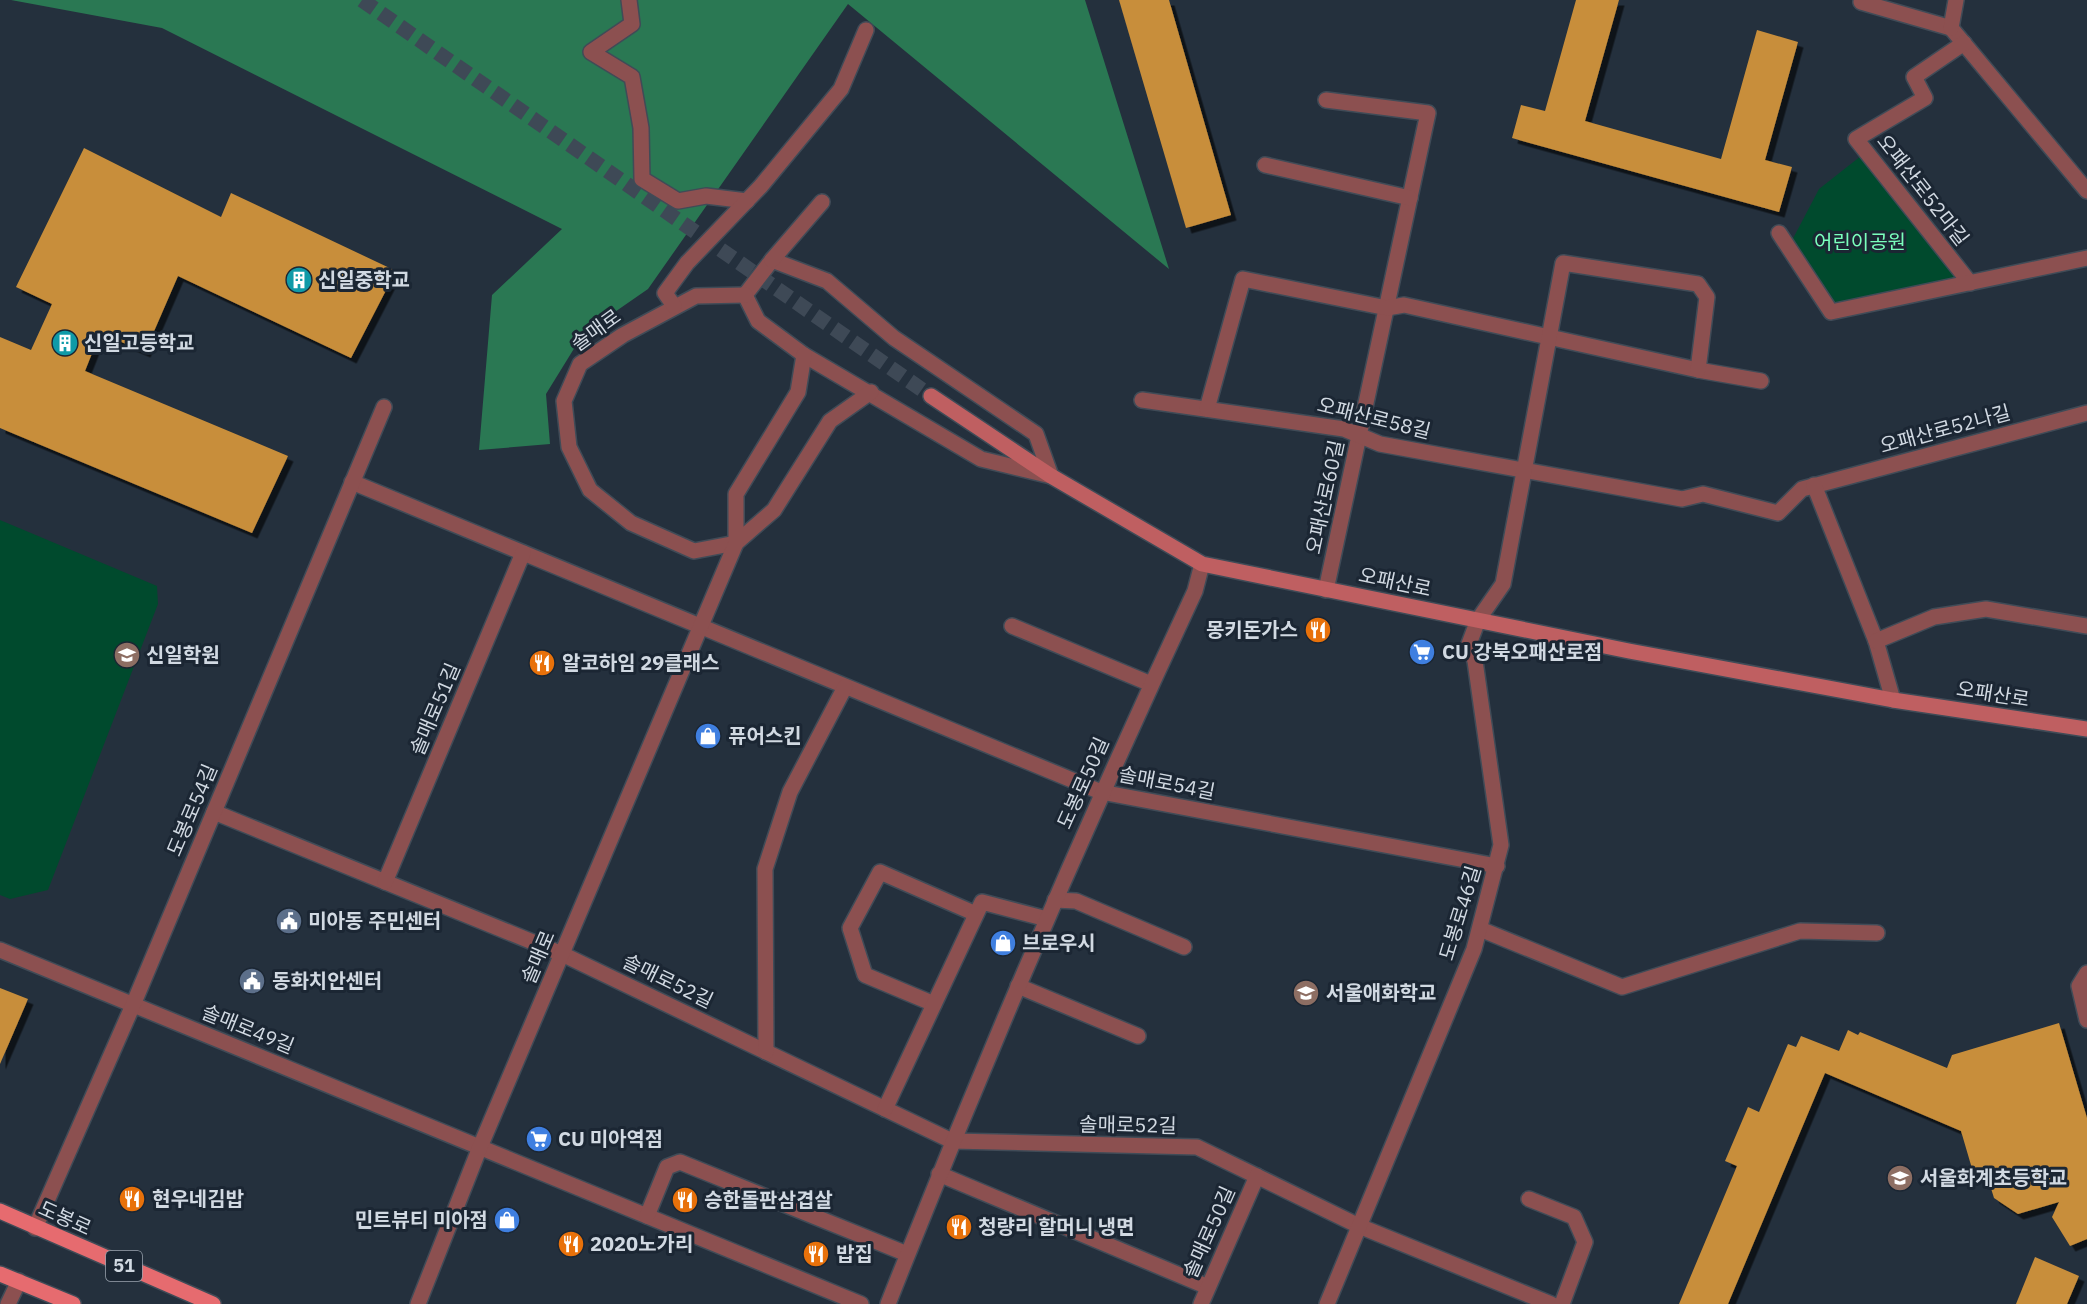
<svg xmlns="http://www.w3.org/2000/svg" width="2087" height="1304" viewBox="0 0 2087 1304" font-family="'IBM Plex Sans','Noto Sans KR',sans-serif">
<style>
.green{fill:#004a2d}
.forest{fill:#2a7853}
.building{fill:#c88e3b;filter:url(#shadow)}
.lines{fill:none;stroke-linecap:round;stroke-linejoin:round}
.secondary-tunnel{stroke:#3e4956;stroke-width:15;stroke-dasharray:15 8;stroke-linecap:butt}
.street-casing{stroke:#404b57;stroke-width:18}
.secondary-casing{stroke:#404b57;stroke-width:18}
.primary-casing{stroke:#404b57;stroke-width:18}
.street{stroke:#8c5050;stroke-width:15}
.secondary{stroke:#bf5f61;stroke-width:15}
.primary{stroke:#e66b6f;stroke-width:15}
.labels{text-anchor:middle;stroke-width:6;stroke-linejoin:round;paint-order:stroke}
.shield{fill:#1b2633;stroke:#9aa3ae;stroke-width:1.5}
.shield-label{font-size:18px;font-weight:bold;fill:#d1d9e2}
.street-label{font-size:20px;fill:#d1d9e2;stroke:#1b2633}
.park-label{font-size:20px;fill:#7affbc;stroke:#1b2633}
.poi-label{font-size:20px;font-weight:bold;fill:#d1d9e2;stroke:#1b2633;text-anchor:start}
</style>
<defs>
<filter id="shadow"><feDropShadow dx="5.5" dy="5.5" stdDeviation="0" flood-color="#0009"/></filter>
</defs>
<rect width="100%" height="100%" fill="#24303d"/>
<g class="green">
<path d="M1866,152L1970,283L1834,312L1788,248L1819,189Z"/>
<path d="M0,520L157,586L158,604L48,890L10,899L0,895Z"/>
</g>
<path class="forest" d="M11,0H1085L1169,269L848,4L648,289L583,334L546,394L550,444L479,450L492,295L562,229L162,28Z"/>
<g class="building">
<path d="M1119,0H1169L1231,215L1186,228Z"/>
<path d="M1576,0H1619L1585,121L1721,159L1757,30L1798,42L1765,160L1792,167L1779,212L1512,138L1521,105L1545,111Z"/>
<path d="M84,148L221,217L231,193L396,271L351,358L178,276L145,352L100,333L85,371L288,456L252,533L0,428V337L31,350L52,304L16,287Z"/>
<path d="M0,988L28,999L0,1064Z"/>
<path d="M2059,1023L2087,1118V1239L2070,1246L2052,1217L2059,1202L2018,1214L1994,1198L1985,1169L1973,1172L1961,1131L1825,1073L1728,1304H1679L1737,1166L1725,1161L1748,1107L1759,1112L1788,1044L1796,1047L1801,1036L1839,1051L1848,1030L1858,1035L1860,1032L1947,1068L1952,1055Z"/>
<path d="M2035,1257L2079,1276L2067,1304H2016Z"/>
</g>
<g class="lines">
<path class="secondary-tunnel" d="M362,0L931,396"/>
<defs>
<g id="street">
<path d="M629,0L632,24L591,52L632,77L641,128L642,179L678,201L706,196L747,201"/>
<path d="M1861,2L1951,28"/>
<path d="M1951,28L2087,191"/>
<path d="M1951,28L1956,0"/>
<path d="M1964,43L1914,77L1925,98L1856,139L1970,283"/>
<path d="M1326,100L1428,113L1326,590"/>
<path d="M1265,165L1410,198"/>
<path d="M1779,233L1831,312L2087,258"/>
<path d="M772,260L827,281L894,338L1036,434L1051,476L981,459L804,355L758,321L745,295Z"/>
<path d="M772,260L822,202"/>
<path d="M745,295L696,296L623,335L580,364L564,401L569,447L590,490L631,523L694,551L736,543L774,510L830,421L871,392"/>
<path d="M674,306L665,293L687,263L761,186L841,89L866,30"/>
<path d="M1142,400L1344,429L1380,444L1682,499L1703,494L1778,513L1802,489L2087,413"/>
<path d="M1207,409L1243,279L1387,308L1404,305L1698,370L1761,381"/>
<path d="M352,482L1101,792L1497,866"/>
<path d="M1814,485L1876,641L1893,700"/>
<path d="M1012,626L1151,684"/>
<path d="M1876,641L1934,617L1986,609L2087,626"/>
<path d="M214,812L562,954L952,1141L1197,1147L1359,1226L1551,1304"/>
<path d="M385,882L523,553"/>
<path d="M1055,900L1076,901L1184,947"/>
<path d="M1480,929L1622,987L1800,931L1877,933"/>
<path d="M0,950L861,1304"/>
<path d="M2087,973L2079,986L2087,1020"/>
<path d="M1018,986L1138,1036"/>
<path d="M934,1004L865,975L850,928L880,872L976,914"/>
<path d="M766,1052L765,869L790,792L845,687"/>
<path d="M885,1109L982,902L1047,919"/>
<path d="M939,1174L1208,1287"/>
<path d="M1529,1199L1574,1217L1585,1242L1562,1304"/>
<path d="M647,1216L667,1167L680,1162L907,1254"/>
<path d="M35,1228L133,1005L384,407"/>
<path d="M8,1304L19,1281"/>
<path d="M418,1304L480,1147L736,543V494L798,392L804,355"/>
<path d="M888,1304C983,1063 1085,826 1195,591L1202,564"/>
<path d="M1201,1304L1257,1176"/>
<path d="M1327,1304L1474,949L1501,845L1475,661L1469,644L1478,620L1503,584L1563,263L1698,284L1707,297L1698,370"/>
</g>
<path id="secondary" d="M931,396L1051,476L1202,564L1629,651L1893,700L2087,729"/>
<g id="primary">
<path d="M0,1211L213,1304"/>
<path d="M0,1274L73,1304"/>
</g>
</defs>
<use href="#street" class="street-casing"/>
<use href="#secondary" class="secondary-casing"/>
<use href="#primary" class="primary-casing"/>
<use href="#street" class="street"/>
<use href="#secondary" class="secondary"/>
<use href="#primary" class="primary"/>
</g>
<defs>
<symbol id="building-disc" viewBox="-11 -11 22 22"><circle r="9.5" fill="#0f9aa8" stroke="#1b2633"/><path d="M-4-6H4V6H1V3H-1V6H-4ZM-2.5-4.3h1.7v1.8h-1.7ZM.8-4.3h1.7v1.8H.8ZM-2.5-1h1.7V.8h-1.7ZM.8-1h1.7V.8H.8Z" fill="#fff"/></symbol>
<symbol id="restaurant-disc" viewBox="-11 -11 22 22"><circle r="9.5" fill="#e8710a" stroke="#1b2633"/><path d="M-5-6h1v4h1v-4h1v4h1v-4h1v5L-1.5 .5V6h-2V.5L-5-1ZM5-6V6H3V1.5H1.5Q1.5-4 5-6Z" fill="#fff"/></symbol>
<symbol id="supermarket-disc" viewBox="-11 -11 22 22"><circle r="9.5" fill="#3f7fe0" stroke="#1b2633"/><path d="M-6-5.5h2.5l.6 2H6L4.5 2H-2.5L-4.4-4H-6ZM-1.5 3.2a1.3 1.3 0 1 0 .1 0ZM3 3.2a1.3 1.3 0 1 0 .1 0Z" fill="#fff"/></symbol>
<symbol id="school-disc" viewBox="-11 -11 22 22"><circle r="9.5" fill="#8d6e63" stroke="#1b2633"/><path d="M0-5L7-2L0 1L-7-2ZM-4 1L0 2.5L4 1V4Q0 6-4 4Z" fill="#fff"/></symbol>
<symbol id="shop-disc" viewBox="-11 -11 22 22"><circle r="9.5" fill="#3f7fe0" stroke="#1b2633"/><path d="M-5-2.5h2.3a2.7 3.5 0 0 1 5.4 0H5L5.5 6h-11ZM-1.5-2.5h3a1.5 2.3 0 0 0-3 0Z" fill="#fff"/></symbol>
<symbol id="civic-disc" viewBox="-11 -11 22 22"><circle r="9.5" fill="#5c6f8a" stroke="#1b2633"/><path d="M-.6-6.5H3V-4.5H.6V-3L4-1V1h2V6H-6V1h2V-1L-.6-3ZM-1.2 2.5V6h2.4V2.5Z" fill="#fff"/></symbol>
</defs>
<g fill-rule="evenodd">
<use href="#building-disc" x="284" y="265" width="30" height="30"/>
<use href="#building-disc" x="50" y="328" width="30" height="30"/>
<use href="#restaurant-disc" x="1303" y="615" width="30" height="30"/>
<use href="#supermarket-disc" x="1407" y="637" width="30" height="30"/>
<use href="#school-disc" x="112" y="640" width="30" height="30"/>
<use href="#restaurant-disc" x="527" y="648" width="30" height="30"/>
<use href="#shop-disc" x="693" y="721" width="30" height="30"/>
<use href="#civic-disc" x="274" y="906" width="30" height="30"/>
<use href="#shop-disc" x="988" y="928" width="30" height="30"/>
<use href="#civic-disc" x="237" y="966" width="30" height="30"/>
<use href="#school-disc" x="1291" y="978" width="30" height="30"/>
<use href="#supermarket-disc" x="524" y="1124" width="30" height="30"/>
<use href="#school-disc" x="1885" y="1163" width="30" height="30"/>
<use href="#restaurant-disc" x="117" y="1184" width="30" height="30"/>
<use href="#restaurant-disc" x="670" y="1185" width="30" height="30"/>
<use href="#shop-disc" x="492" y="1205" width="30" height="30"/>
<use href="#restaurant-disc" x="944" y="1212" width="30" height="30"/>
<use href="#restaurant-disc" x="556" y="1229" width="30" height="30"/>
<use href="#restaurant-disc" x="801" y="1239" width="30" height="30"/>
</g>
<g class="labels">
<rect class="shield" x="106" y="1251" width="36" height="30" rx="4.5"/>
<g class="shield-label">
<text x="124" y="1272">51</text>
</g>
<g class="street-label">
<text transform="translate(1923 190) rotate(52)" y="7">오패산로52마길</text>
<text transform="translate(596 330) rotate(-36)" y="7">솔매로</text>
<text transform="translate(1374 418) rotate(14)" y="7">오패산로58길</text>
<text transform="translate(1945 429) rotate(-15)" y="7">오패산로52나길</text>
<text transform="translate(1325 497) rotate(-78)" y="7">오패산로60길</text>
<text transform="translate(1395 582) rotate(12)" y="7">오패산로</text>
<text transform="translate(1993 694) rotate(9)" y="7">오패산로</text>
<text transform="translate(435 709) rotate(-67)" y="7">솔매로51길</text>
<text transform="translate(1083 783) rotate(-66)" y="7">도봉로50길</text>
<text transform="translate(1167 783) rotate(11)" y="7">솔매로54길</text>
<text transform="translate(192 810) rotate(-67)" y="7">도봉로54길</text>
<text transform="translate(1460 913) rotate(-73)" y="7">도봉로46길</text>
<text transform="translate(538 957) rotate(-67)" y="7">솔매로</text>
<text transform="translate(668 981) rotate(26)" y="7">솔매로52길</text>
<text transform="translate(248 1029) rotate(22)" y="7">솔매로49길</text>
<text transform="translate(1128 1125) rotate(1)" y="7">솔매로52길</text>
<text transform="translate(65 1218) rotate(24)" y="7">도봉로</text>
<text transform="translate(1209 1232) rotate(-66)" y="7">솔매로50길</text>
</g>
<g class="park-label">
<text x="1860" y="249">어린이공원</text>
</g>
<g class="poi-label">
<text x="318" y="287">신일중학교</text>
<text x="84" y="350">신일고등학교</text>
<text x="1298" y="637" text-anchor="end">몽키돈가스</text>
<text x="1442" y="659">CU 강북오패산로점</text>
<text x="146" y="662">신일학원</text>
<text x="562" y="670">알코하임 29클래스</text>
<text x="728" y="743">퓨어스킨</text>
<text x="308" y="928">미아동 주민센터</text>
<text x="1022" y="950">브로우시</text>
<text x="272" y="988">동화치안센터</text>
<text x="1326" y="1000">서울애화학교</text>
<text x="558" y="1146">CU 미아역점</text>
<text x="1920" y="1185">서울화계초등학교</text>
<text x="152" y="1206">현우네김밥</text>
<text x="704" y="1207">승한돌판삼겹살</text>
<text x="488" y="1227" text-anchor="end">민트뷰티 미아점</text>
<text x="978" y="1234">청량리 할머니 냉면</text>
<text x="590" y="1251">2020노가리</text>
<text x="836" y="1261">밥집</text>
</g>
</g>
</svg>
